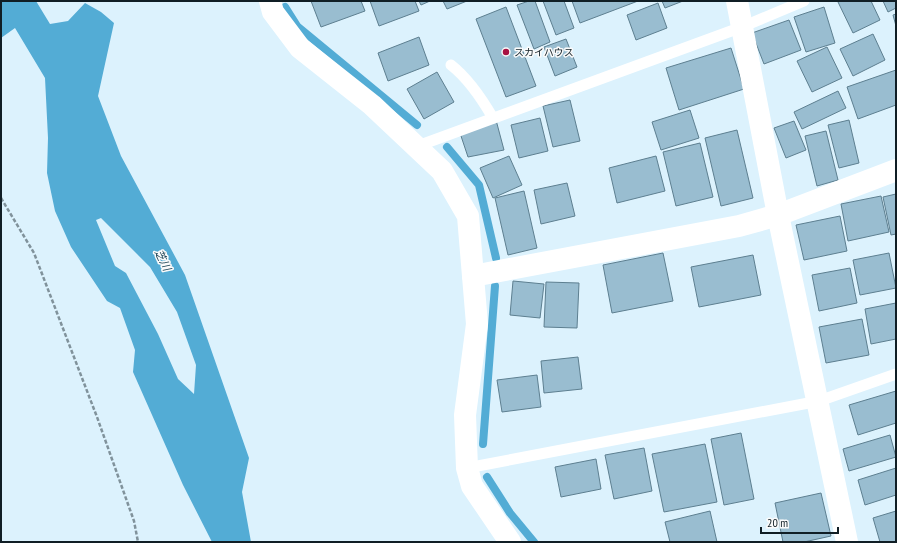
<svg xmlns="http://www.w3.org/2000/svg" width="897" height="543" viewBox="0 0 897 543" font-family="'PT Sans Narrow','Noto Sans JP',sans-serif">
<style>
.water{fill:#53acd5;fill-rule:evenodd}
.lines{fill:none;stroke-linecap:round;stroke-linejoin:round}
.stream{stroke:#53acd5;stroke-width:8}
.building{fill:#99bdd0;stroke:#5d7f90}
.path{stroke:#80929b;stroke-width:2.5;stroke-dasharray:4 2;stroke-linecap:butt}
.service{stroke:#fff;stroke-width:11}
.minor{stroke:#fff;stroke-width:22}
.poi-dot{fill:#a81242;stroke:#fbfbfb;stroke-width:1.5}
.labels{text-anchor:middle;stroke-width:3;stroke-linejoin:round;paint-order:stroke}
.poi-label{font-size:10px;fill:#101e25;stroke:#fbfbfb;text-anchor:start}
.water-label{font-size:11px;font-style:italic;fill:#21485a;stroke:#fbfbfb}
</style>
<rect width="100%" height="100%" fill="#dcf2fd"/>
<path class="water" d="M1,1H36L50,24L68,21L85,3L101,12L114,23L98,96L121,156L185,275L249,458L242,492L251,542H212L183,485L133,372L135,350L120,308L107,301L71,247L55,211L47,173L48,138L45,78L15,28L1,38ZM101,218L150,267L177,312L196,365L194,394L178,379L158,334L126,273L115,266L96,220Z"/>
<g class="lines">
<g class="stream">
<path d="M285,7L297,26L417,125"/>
<path d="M447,147L479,185L496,258"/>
<path d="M483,444L495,286"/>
<path d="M487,477L510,513L534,542"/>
</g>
</g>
<g class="building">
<path d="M311,1H361L365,11L321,27Z"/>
<path d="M370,1H415L419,11L379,26Z"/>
<path d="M419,1H430L421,5Z"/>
<path d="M443,1H467L447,9Z"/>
<path d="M529,1H535L550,42L534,49L517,5Z"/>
<path d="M543,1H564L574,28L556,35Z"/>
<path d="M572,1H638L580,23Z"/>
<path d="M662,1H683L665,8Z"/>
<path d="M840,1H871L880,20L853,33L838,2Z"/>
<path d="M883,1H896V8L888,12Z"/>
<path d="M658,3L667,28L636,40L627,15Z"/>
<path d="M506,7L536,86L506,97L476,19Z"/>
<path d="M824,7L835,43L806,52L794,17Z"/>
<path d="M896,14V26L893,15Z"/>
<path d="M789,20L801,50L764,64L752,33Z"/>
<path d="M873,34L885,60L853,76L840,49Z"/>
<path d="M419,37L429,65L388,81L378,53Z"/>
<path d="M566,39L577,67L555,76L544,47Z"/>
<path d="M827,47L842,78L812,92L797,61Z"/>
<path d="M731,48L744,89L679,110L666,68Z"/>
<path d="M896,70V105L858,119L847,87Z"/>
<path d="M437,72L454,102L424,119L407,89Z"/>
<path d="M838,91L846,108L802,129L794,112Z"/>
<path d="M570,100L580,141L553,147L543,106Z"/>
<path d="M690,110L699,138L661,150L652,122Z"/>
<path d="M540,118L548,151L519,158L511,125Z"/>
<path d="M496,120L504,150L468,157L460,133Z"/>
<path d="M849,120L859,163L839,168L828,125Z"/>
<path d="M794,121L806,150L786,158L774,128Z"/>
<path d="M737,130L753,198L721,206L705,138Z"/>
<path d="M826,131L838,180L817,186L805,136Z"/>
<path d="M700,143L713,197L676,206L663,152Z"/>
<path d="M509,156L522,185L493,198L480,168Z"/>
<path d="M656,156L665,191L617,203L609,168Z"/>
<path d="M567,183L575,216L541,224L534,190Z"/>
<path d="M524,191L537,248L508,255L495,198Z"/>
<path d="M896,194V234L891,235L883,197Z"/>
<path d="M881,196L889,232L848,241L841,204Z"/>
<path d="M840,216L847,251L804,260L796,225Z"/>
<path d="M663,253L673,301L612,313L603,265Z"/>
<path d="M889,253L896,288L860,295L853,260Z"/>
<path d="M753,255L761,295L699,307L691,267Z"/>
<path d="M850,268L857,303L819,311L812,275Z"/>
<path d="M513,281L544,284L540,318L510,315Z"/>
<path d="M546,282L579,283L577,328L544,327Z"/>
<path d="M896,303V339L871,344L865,309Z"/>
<path d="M862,319L869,355L826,363L819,327Z"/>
<path d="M578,357L582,389L544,393L541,361Z"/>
<path d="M537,375L541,407L502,412L497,380Z"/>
<path d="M896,391V423L858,435L849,405Z"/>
<path d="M741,433L754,499L724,505L711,439Z"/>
<path d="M890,435L896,457L849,471L843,449Z"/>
<path d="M705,444L717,502L664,512L652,454Z"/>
<path d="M644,448L652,491L614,499L605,455Z"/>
<path d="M596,459L601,489L561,497L555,467Z"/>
<path d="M896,468V495L865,505L858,480Z"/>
<path d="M821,493L831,536L804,542H783L775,503Z"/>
<path d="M710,511L717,542H670L665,522Z"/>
<path d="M896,511V542H880L873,518Z"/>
</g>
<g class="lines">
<path class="path" d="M1,198L34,253L97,417L134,521L138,542"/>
<g class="service">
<path d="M451,65C469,79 482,99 493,118"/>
<path d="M415,147L742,27L804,1"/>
<path d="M467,468L819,401L896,374"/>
</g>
<g class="minor">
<path d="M270,1L273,12L300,48L372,105L442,171L468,216L477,324L465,415L467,468L472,486L510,542"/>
<path d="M737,1L778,215L847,542"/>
<path d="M473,276L739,226L778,215L896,170"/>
</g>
</g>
<circle class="poi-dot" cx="506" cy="52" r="4"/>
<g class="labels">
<g class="poi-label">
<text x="514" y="56">スカイハウス</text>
</g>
<g class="water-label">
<text transform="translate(163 260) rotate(64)" y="4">芝川</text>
</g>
</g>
<rect width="897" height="543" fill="none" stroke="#101e25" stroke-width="4"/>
<path d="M761 527v6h77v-6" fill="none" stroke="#101e25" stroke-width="2"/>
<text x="767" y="527" font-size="12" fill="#101e25" stroke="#fbfbfb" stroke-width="3" paint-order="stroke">20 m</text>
</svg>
